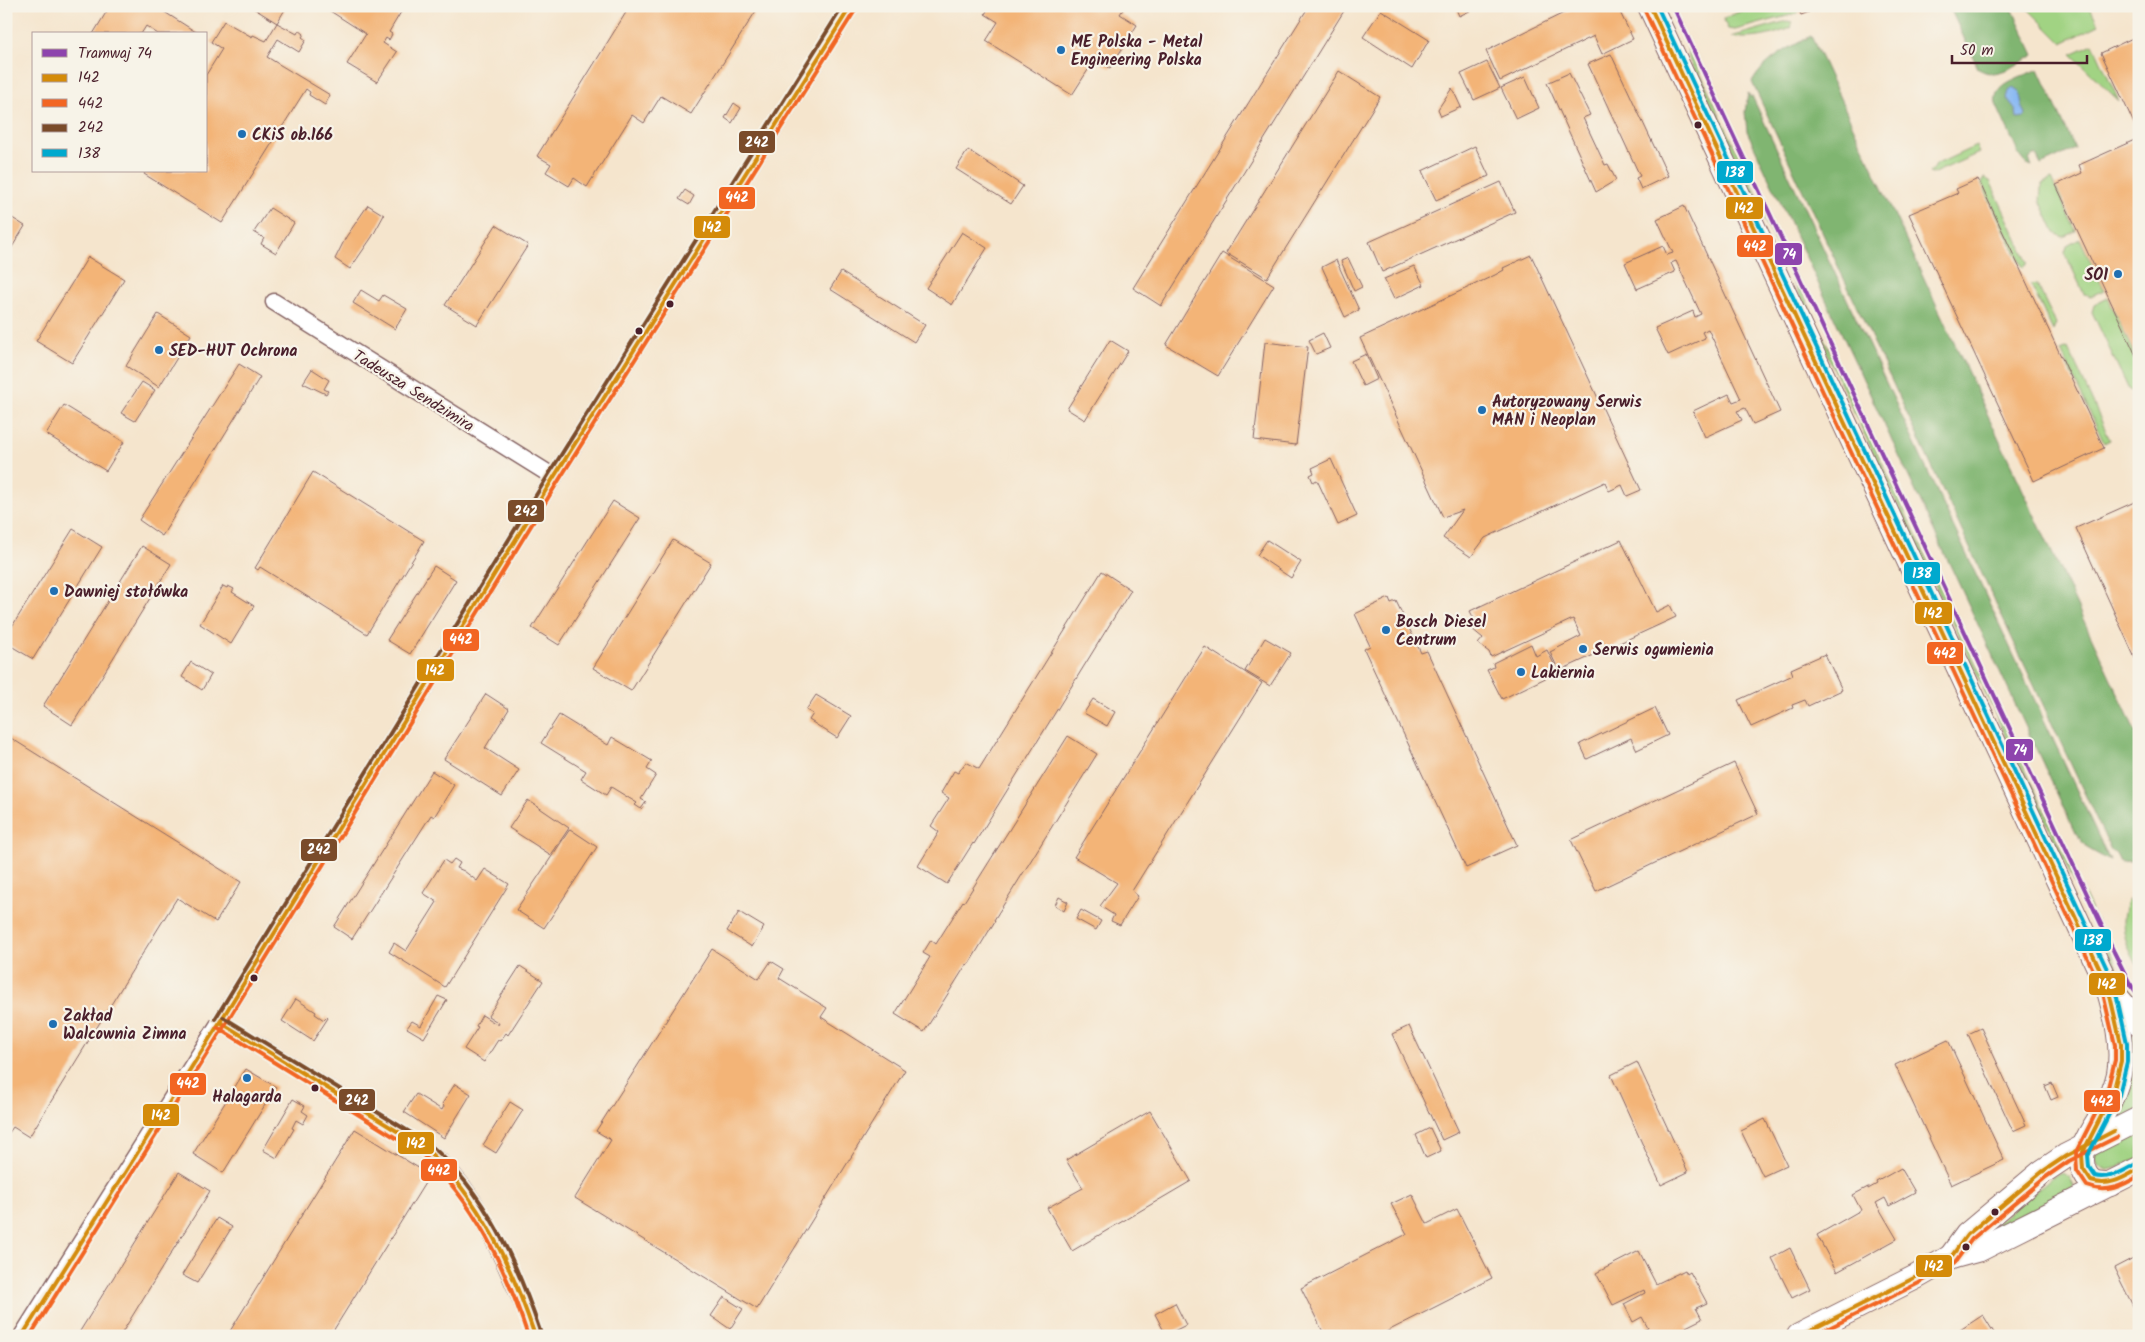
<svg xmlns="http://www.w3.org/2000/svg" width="2145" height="1342" viewBox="0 0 2145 1342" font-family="Kalam,sans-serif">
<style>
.green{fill:#a1d383;stroke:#767957}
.forest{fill:#80b571;stroke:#656a4e}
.water{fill:#87b8f3;stroke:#686c8f}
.building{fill:#f3b477}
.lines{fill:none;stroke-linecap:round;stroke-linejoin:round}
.street-casing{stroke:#866464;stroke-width:19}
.secondary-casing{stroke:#866464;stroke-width:26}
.street{stroke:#fff;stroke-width:16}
.secondary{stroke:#fff;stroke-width:24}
.bus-1-casing{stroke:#f7f3e8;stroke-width:8}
.bus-2-casing{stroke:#f7f3e8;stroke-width:8}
.bus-3-casing{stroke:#f7f3e8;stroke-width:8}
.bus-4-casing{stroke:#f7f3e8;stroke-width:8}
.bus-1{stroke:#d48b09;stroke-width:4}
.bus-2{stroke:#f26522;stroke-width:4}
.bus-3{stroke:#7a4b2a;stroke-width:4}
.bus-4{stroke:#00a9ce;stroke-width:4}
.tram-1-casing{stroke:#f7f3e8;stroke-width:8}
.tram-1{stroke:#8e44ad;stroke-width:4}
.poi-dot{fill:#1f6fb2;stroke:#f7f3e8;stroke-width:2}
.bus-dot{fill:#4a1f2b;stroke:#f7f3e8;stroke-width:2}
.labels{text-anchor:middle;stroke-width:4.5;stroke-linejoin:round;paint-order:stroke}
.poi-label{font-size:16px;font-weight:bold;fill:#4a1f2b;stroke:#f7f3e8;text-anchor:start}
.street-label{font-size:16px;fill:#4a1f2b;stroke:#f7f3e8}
.line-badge{stroke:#f7f3e8;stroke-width:2}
.badge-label{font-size:14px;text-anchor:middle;font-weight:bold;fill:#fff}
</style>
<rect width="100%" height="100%" fill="#f7f3e8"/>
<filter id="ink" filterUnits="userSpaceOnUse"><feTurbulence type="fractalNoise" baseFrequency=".02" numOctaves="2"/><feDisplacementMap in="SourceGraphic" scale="10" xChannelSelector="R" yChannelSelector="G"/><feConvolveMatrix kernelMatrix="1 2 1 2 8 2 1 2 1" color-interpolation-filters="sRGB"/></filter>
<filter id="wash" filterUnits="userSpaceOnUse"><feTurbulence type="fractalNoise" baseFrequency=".0096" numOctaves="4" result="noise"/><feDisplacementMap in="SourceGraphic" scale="20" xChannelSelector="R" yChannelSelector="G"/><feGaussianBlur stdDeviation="1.12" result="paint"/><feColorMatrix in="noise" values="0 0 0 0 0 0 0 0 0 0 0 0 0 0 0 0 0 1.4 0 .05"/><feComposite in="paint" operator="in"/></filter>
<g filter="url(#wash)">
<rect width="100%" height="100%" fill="#f5e5cd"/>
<g class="green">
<path d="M1752,6H1797L1799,11L1795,14L1735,30L1728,29L1723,19Z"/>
<path d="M2025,6H2089L2099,25L2062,43Z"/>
<path d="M1787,21L1792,22L1790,28C1771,36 1752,40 1731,37Z"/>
<path d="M2093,44L2119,101L2071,54Z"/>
<path d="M1688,47L2122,977L2139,1002V1012L2127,995L1688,57Z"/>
<path d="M1976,146L1979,153L1932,174L1929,173L1937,164Z"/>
<path d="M1984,178L1990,181L2028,263L2023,268L1982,184Z"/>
<path d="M2052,179L2076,231L2063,237L2055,233L2040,200L2041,188L2044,183Z"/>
<path d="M2080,239L2104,290L2091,296L2084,294L2065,253L2067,246Z"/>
<path d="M2037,284L2056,324L2053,331L2031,285Z"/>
<path d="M2108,298L2139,365L2138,393H2134L2129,390L2092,312L2094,305Z"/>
<path d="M2068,348L2110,440L2104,443L2061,351Z"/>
<path d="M2128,899L2139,922V968C2126,946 2117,923 2128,899Z"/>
<path d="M2131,1033L2139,1040V1110L2108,1126L2132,1058Z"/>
<path d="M2139,1131V1158L2120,1167L2107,1170L2098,1165L2095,1156L2099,1150Z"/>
<path d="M2062,1172L2068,1176L2074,1187L2071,1194L1972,1243L2050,1178Z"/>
</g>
<g class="forest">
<path d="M1949,6H2011L2034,55C2019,63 1994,82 1978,68Z"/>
<path d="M1811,36L2139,739L2138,860L2120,862L2116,854L2111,850L1752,82C1765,59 1789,48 1811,36Z"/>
<path d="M2039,69L2075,149L2041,165L2036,155L2029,159L2032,166L2025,163L2020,157L1996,104C1991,83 2024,76 2039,69Z"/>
<path d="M1748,93L1750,97L1752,96L2110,861L2087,848L2075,832L1747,131L1745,112Z"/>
</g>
<path class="water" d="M2013,88L2020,93L2022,106L2026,114L2025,117L2017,118L2016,110L2007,98L2009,91Z"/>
<g id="blocks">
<g class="building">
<path d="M110,6H155L199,34H158L146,26L141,34H93Z"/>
<path d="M250,6H287L277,23L297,34L299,30L304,34L302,37L306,40L299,52L278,39L267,57L330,95L325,105L309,95L310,92L306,89L222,223L144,174L146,171H206V75L222,49L211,42L224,21L252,37L253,35L266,41L277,23Z"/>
<path d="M328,6L404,7L389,32L392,34L389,40L386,38L383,43L397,52L377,82L347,64L366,34L327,9Z"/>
<path d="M630,6H759L691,114L661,96L644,123L632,115L587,187L574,178L569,186L546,172L551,164L537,156Z"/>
<path d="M990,6H1107L1111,9L1113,6H1121L1124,8L1120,14L1137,25L1110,68L1095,59L1072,95L986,41L998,22L985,14Z"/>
<path d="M1309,6H1347L1161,306L1133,288Z"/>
<path d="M1455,6H1480L1459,16Z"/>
<path d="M1578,6H1617L1633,39L1602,54L1594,36L1500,81L1486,51Z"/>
<path d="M1797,6H1806L1809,12L1801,15Z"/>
<path d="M1381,10L1429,40L1412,69L1363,37Z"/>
<path d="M2139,35V134L2101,53Z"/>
<path d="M1611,54L1668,176L1641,189L1636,178L1640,176L1588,64Z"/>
<path d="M1487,62L1500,88L1474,100L1461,74Z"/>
<path d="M1339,71L1380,97L1267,278L1226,253Z"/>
<path d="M1569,73L1590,115L1583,118L1605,165L1608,164L1616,180L1596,192L1547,83Z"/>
<path d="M1525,77L1539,108L1516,119L1501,88Z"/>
<path d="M1452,88L1461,107L1441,116L1438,109Z"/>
<path d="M734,103L741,108L732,123L725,118Z"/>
<path d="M2139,138V362L2056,185L2082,173L2079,165Z"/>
<path d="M1475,146L1489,176L1436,200L1422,171Z"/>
<path d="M968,150L1023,186L1011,204L956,169Z"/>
<path d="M1978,179L2104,448L2034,481L1909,214L1958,193L1956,189Z"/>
<path d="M1501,182L1515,212L1382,272L1369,242Z"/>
<path d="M685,190L694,196L689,205L679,199Z"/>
<path d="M368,205L384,215L372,237L350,269L335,259L346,237Z"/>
<path d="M1684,206L1780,412L1753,424L1745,408L1737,411L1742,420L1705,437L1693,411L1729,394L1733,402L1741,399L1708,329L1702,332L1705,338L1668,355L1655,328L1693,311L1695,317L1701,314L1676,261L1671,263L1675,272L1637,289L1625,263L1663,246L1667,255L1673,253L1657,219Z"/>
<path d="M270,208L294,223L276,253L261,244L264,238L254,232Z"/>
<path d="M6,214L25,226L6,257Z"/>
<path d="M496,225L528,245L477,325L445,305Z"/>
<path d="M962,232L987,248L952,305L926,288Z"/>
<path d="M1222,253L1274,285L1218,376L1166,345Z"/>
<path d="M1531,255L1641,490L1627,496L1622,485L1609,491L1605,482L1485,538L1471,557L1443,538L1463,510L1443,517L1360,338L1495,275L1504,270L1503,268Z"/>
<path d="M88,257L124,279L72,363L36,341Z"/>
<path d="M1348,258L1362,287L1354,291L1341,261Z"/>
<path d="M1336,260L1359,310L1345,317L1322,267Z"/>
<path d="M1414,266L1424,285L1394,299L1384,279Z"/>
<path d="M841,272L925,325L914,342L830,289Z"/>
<path d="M361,290L379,301L383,295L407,309L395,329L353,303Z"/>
<path d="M158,314L191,335L159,387L126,366Z"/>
<path d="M1323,333L1330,348L1316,354L1309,340Z"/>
<path d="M1110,340L1128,351L1085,420L1067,409Z"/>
<path d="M1265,342L1308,347L1296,445L1254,440Z"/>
<path d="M1366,354L1377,379L1363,386L1351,361Z"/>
<path d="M239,364L260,377L162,536L139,520Z"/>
<path d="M312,369L329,380L324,389L328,391L326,394L303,383Z"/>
<path d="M142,382L155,390L135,421L121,413Z"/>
<path d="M64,405L124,442L106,471L46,434Z"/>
<path d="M1331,459L1357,516L1338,525L1317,480L1313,482L1310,475L1314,473L1312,468Z"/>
<path d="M313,472L424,541L367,634L260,567L258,570L255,568Z"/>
<path d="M2139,500V667L2076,528Z"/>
<path d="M613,501L640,518L559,645L532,628Z"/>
<path d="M73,529L102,547L33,659L6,643V636Z"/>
<path d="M673,540L711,563L631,691L593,668Z"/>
<path d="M1267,540L1301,562L1291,578L1257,555Z"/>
<path d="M1621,540L1656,612L1670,605L1676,617L1559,671L1550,652L1581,636L1573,619L1491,657L1489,652L1478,644L1483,638L1472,629L1476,623L1470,611Z"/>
<path d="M142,546L171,564L72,725L43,706Z"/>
<path d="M434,566L456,580L410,654L387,640Z"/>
<path d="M1102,571L1131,590L974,844L973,843L947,884L918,866L939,832L931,826L949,798L941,793L954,771L958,773L966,762L979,769Z"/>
<path d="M223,586L227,588L228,586L234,589L232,592L254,606L231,644L200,624Z"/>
<path d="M1389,598L1391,603L1396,601L1421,653L1427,651L1517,845L1466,868L1364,649L1370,646L1355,614Z"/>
<path d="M1265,638L1291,653L1270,686L1245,671Z"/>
<path d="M1531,644L1536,656L1547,650L1558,672L1502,699L1487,670L1494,667L1493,663Z"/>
<path d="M1205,647L1262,683L1132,891L1138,896L1120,925L1111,921L1114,915L1100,906L1117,883L1074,857Z"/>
<path d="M1825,654L1842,690L1808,706L1805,700L1792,705L1793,708L1751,727L1738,700L1793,675L1791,669Z"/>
<path d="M191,662L211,675L202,690L182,677Z"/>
<path d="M486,694L509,709L485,748L519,770L502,796L444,759Z"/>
<path d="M816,695L851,716L837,738L809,720L813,714L806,710Z"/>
<path d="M1093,699L1115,712L1107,726L1084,713Z"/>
<path d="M1655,708L1668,735L1637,750L1631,738L1587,759L1580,744Z"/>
<path d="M559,715L608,745L612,737L652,761L647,769L656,775L641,799L646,802L641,809L635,805L637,803L611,787L606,795L581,779L586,771L541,743Z"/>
<path d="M6,735L241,882L216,922L177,898L29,1137L13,1127L6,1137Z"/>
<path d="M1068,736L1097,754L994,920L995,921L969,964L966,965L924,1032L895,1014L930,957L923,953L931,940L936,944L963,901L964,902Z"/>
<path d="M1734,763L1758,814L1596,891L1571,840Z"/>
<path d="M432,771L454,785L434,817L431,815L352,939L334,927Z"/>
<path d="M528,800L569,828L551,855L509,828Z"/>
<path d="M570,829L597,847L544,928L516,910Z"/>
<path d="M454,859L460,863L457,868L464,871L477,881L485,869L509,884L445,987L389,952L394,943L406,951L437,902L423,893L444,860L450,864Z"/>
<path d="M1059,897L1068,902L1064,911L1055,905Z"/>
<path d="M1081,910L1101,921L1096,930L1076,919Z"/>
<path d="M739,912L764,927L752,947L727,931Z"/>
<path d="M712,949L759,979L771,961L784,969L779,978L827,1008L821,1017L905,1070L757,1309L575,1198L611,1140L596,1131Z"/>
<path d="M520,966L543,981L508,1035L506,1033L500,1041L498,1040L484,1062L464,1049L478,1027L476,1026L482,1015L498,1025L499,1023L488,1016Z"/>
<path d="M438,996L447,1000L424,1038L407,1028L412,1021L421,1026Z"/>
<path d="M296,999L316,1012L315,1014L324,1020L327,1017L328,1018L313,1041L282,1021Z"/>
<path d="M1409,1026L1459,1132L1442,1140L1392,1034Z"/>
<path d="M1981,1028L2026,1125L2013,1131L1968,1034Z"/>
<path d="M1948,1040L2004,1160L1951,1185L1895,1065Z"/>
<path d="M1637,1062L1688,1172L1661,1185L1611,1075Z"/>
<path d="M246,1069L276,1087L223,1173L193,1154Z"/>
<path d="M2052,1083L2058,1097L2051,1100L2045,1086Z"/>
<path d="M455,1084L471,1094L444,1138L404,1112L416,1094L442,1110L444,1106L442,1104Z"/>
<path d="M293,1099L305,1106L302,1111L308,1115L303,1124L296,1120L292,1128L294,1129L277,1158L263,1150Z"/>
<path d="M510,1102L523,1110L496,1153L483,1145Z"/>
<path d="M1150,1111L1191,1181L1072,1251L1047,1208L1083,1188L1066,1160Z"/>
<path d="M1765,1119L1787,1165L1763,1176L1741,1131Z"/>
<path d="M1430,1128L1441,1151L1426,1158L1416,1135Z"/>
<path d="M355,1129L430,1175L330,1336H227Z"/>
<path d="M1901,1168L1915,1192L1889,1206L1885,1198L1876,1203L1897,1239L1837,1272L1817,1235L1861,1210L1853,1195L1868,1187V1189L1877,1184L1876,1182Z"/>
<path d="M179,1172L210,1191L168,1258L120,1336H77Z"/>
<path d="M1412,1194L1427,1224L1457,1209L1492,1278L1378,1336H1325L1301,1288L1407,1234L1391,1204Z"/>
<path d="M217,1218L232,1227L197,1283L182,1275Z"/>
<path d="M1790,1248L1810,1289L1792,1298L1772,1258Z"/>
<path d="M1639,1251L1656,1284L1685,1270L1687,1274L1690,1272L1707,1303L1696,1308L1702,1319L1686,1327L1689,1333L1683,1336H1633L1648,1328L1642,1317L1633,1322L1624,1304L1645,1293L1644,1290L1613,1305L1596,1273Z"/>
<path d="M2139,1255V1318L2114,1268Z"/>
<path d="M724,1297L743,1309L730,1329L711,1316Z"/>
<path d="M1175,1303L1186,1325L1166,1335L1155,1314Z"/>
<path d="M1983,1315L1996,1336H1951Z"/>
</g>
</g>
</g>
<g filter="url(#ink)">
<use href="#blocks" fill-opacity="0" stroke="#866464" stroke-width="1"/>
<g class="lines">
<defs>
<g id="street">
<path d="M274,302L554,477"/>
<path d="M220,1022L426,1149C468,1184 483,1216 506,1265C516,1288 527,1311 535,1336"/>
<path d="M22,1336L220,1022L554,477L851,6"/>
</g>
<g id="secondary">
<path d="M1650,6L2108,987C2116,1016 2124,1044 2119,1074C2116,1087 2111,1099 2105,1110C2095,1128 2074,1151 2085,1173C2090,1184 2099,1184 2110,1184"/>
<path d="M2113,993L2139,1023"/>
<path d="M1951,1257L1967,1235L2042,1172L2066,1156L2139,1119"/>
<path d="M1799,1336L1916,1277L1951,1257L1980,1249L2139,1169"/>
</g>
</defs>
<use href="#street" class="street-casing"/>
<use href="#secondary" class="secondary-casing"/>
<use href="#street" class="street"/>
<use href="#secondary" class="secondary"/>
<defs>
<g id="bus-1">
<path d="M1650,6L2108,987L2121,1044V1061L2113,1093L2082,1154L2083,1169L2091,1181C2109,1187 2123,1178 2139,1169"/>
<path d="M220,1022L426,1149C480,1198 512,1267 535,1336"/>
<path d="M22,1336L220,1022L554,477L851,6"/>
<path d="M1799,1336L1916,1277L1951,1257L1967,1235L2042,1172L2066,1156L2114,1131"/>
</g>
<g id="bus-2">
<path d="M1644,9L2102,989L2115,1045V1060L2107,1091L2076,1152L2077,1171L2087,1186C2107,1194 2122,1186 2139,1176"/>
<path d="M217,1027L422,1154C475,1201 506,1269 528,1336"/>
<path d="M30,1336L225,1025L559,480L856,9"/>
<path d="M1813,1336L1919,1283L1955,1262L1972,1239L2046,1177L2069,1161L2117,1137"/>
</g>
<g id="bus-3">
<path d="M223,1017L429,1144C486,1192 518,1265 541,1334"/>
<path d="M215,1019L549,474L843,6"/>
</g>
<path id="bus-4" d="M1657,6L2114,984L2127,1043V1062L2119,1095L2088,1155L2089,1167L2095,1176C2110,1180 2123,1171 2136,1164"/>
</defs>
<use href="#bus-1" class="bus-1-casing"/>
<use href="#bus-2" class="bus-2-casing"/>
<use href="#bus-3" class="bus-3-casing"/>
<use href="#bus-4" class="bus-4-casing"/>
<use href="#bus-1" class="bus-1"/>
<use href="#bus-2" class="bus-2"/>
<use href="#bus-3" class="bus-3"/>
<use href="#bus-4" class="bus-4"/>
<defs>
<path id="tram-1" d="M1673,6L2114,952L2129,982L2139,996"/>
</defs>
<use href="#tram-1" class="tram-1-casing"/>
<use href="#tram-1" class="tram-1"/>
</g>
</g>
<g class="poi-dot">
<circle cx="1061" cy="50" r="5"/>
<circle cx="242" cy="134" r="5"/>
<circle cx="2118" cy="274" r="5"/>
<circle cx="159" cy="350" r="5"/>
<circle cx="1482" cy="410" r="5"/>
<circle cx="54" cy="591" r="5"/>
<circle cx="1386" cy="630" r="5"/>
<circle cx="1583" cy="649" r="5"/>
<circle cx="1521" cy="672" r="5"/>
<circle cx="53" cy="1024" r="5"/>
<circle cx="247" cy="1078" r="5"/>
</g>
<g class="bus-dot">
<circle cx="1698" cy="125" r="4.5"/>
<circle cx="670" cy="304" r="4.5"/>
<circle cx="639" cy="331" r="4.5"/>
<circle cx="254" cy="978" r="4.5"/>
<circle cx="315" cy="1088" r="4.5"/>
<circle cx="1995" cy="1212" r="4.5"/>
<circle cx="1966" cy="1247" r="4.5"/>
</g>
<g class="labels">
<g class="poi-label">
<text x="1071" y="47">ME Polska - Metal<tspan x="1071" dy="18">Engineering Polska</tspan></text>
<text x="252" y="140">CKiS ob.166</text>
<text x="2108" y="280" text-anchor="end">SO1</text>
<text x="169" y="356">SED-HUT Ochrona</text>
<text x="1492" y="407">Autoryzowany Serwis<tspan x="1492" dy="18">MAN i Neoplan</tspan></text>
<text x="64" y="597">Dawniej stołówka</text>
<text x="1396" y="627">Bosch Diesel<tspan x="1396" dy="18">Centrum</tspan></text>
<text x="1593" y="655">Serwis ogumienia</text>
<text x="1531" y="678">Lakiernia</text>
<text x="63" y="1021">Zakład<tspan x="63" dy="18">Walcownia Zimna</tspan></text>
<text x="247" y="1102" text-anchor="middle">Halagarda</text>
</g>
<g class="street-label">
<text transform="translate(414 390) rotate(32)" y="6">Tadeusza Sendzimira</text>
</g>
</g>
<g class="line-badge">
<rect x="738" y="130" width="38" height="24" rx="5" fill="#7a4b2a"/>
<rect x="1716" y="160" width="38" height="24" rx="5" fill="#00a9ce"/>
<rect x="718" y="186" width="38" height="24" rx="5" fill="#f26522"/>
<rect x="1725" y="196" width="39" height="24" rx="5" fill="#d48b09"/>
<rect x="693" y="215" width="38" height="24" rx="5" fill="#d48b09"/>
<rect x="1736" y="234" width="38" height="24" rx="5" fill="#f26522"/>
<rect x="1774" y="242" width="29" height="24" rx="5" fill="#8e44ad"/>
<rect x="507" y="499" width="38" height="24" rx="5" fill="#7a4b2a"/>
<rect x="1903" y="561" width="38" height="24" rx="5" fill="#00a9ce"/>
<rect x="1914" y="601" width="39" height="24" rx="5" fill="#d48b09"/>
<rect x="442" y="628" width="38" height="24" rx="5" fill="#f26522"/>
<rect x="1926" y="641" width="38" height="24" rx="5" fill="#f26522"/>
<rect x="416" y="658" width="39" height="24" rx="5" fill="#d48b09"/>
<rect x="2005" y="738" width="29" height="24" rx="5" fill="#8e44ad"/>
<rect x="300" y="838" width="38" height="24" rx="5" fill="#7a4b2a"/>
<rect x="2074" y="928" width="38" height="24" rx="5" fill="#00a9ce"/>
<rect x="2088" y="972" width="38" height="24" rx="5" fill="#d48b09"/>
<rect x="169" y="1072" width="38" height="24" rx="5" fill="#f26522"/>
<rect x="338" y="1088" width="38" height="24" rx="5" fill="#7a4b2a"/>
<rect x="2083" y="1089" width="38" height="24" rx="5" fill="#f26522"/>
<rect x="142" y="1103" width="38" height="24" rx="5" fill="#d48b09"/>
<rect x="397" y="1131" width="38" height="24" rx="5" fill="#d48b09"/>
<rect x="420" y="1158" width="38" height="24" rx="5" fill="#f26522"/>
<rect x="1915" y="1254" width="38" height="24" rx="5" fill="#d48b09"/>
</g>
<g class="badge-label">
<text x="757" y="147">242</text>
<text x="1735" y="177">138</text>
<text x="737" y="202">442</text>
<text x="1744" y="213">142</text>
<text x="712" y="232">142</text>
<text x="1755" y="251">442</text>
<text x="1789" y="259">74</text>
<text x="526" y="516">242</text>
<text x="1922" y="578">138</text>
<text x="1933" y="618">142</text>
<text x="461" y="644">442</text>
<text x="1945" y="658">442</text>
<text x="435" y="675">142</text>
<text x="2020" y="755">74</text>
<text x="319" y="854">242</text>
<text x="2093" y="945">138</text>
<text x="2107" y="989">142</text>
<text x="188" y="1088">442</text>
<text x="357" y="1105">242</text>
<text x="2102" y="1106">442</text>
<text x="161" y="1120">142</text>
<text x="416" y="1148">142</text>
<text x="439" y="1175">442</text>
<text x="1934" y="1271">142</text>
</g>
<rect width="2145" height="1342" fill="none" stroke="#f7f3e8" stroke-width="25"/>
<rect x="32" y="32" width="175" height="140" fill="#f7f3e8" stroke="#b29e9c"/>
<rect x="42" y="49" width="25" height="8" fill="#8e44ad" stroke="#b29e9c"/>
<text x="78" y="58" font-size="15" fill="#4a1f2b">Tramwaj 74</text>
<rect x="42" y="74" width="25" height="8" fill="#d48b09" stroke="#b29e9c"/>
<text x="78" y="82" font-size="15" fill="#4a1f2b">142</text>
<rect x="42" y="99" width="25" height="8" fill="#f26522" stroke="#b29e9c"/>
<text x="78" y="108" font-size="15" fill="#4a1f2b">442</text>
<rect x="42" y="124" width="25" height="8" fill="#7a4b2a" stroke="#b29e9c"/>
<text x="78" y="132" font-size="15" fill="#4a1f2b">242</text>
<rect x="42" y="149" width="25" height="8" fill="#00a9ce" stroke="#b29e9c"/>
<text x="78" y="158" font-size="15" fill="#4a1f2b">138</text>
<path d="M1952 55v8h135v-8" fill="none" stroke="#4a1f2b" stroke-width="2.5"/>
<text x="1960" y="55" font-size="15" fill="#4a1f2b" stroke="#f7f3e8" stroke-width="4" paint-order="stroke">50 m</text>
</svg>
